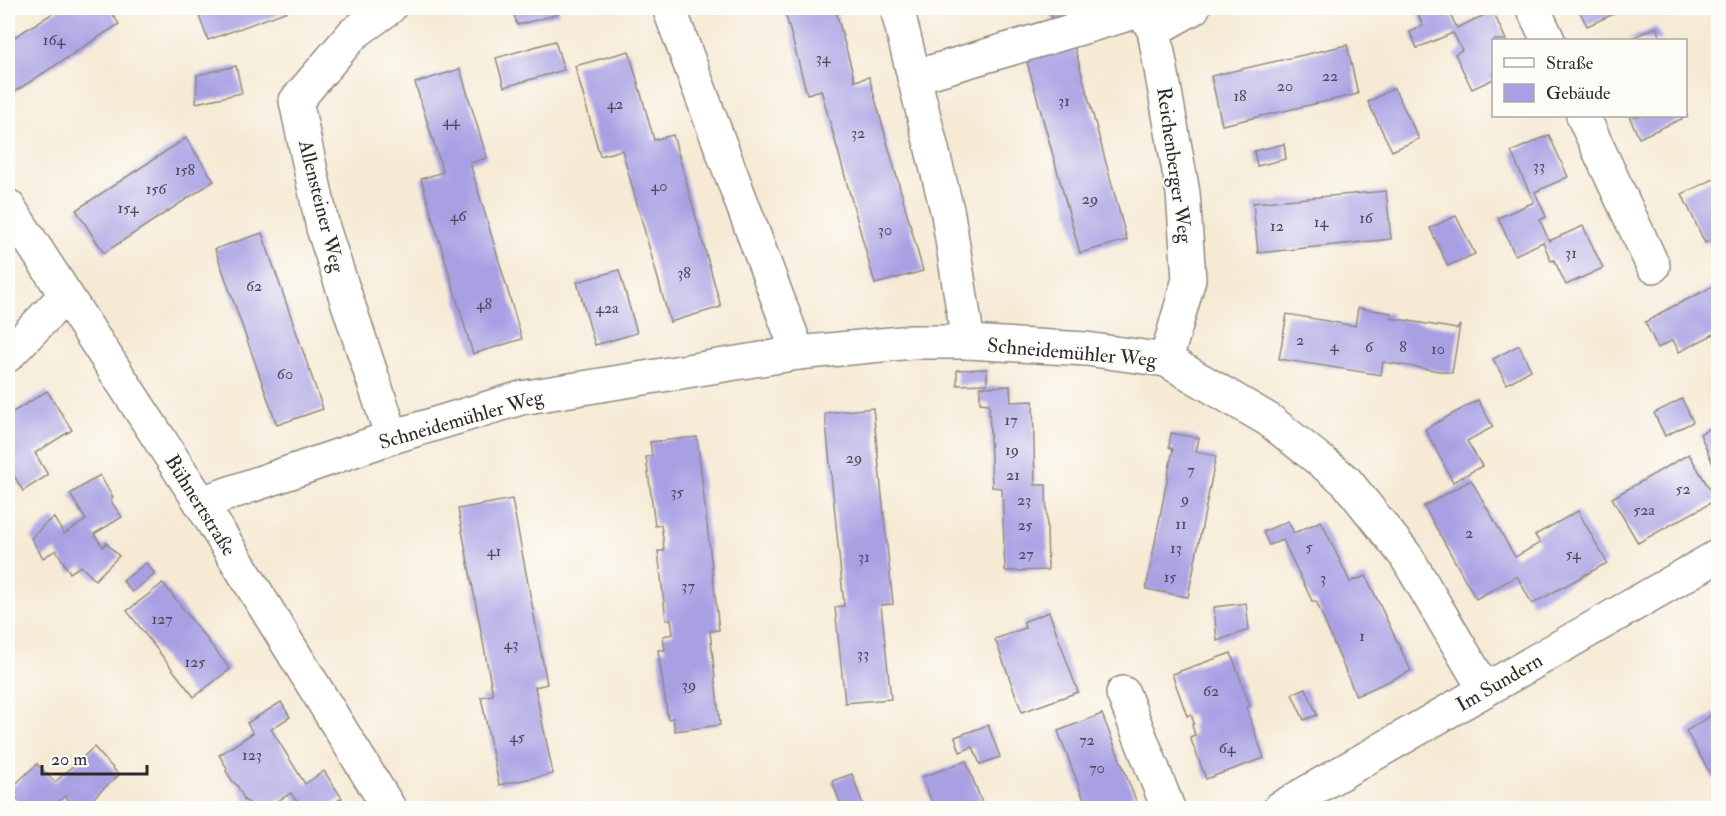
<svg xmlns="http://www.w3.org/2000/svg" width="1726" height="816" viewBox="0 0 1726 816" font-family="'IM FELL Double Pica',serif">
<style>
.building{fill:#a9a0e4}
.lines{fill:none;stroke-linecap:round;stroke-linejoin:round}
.minor-casing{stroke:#908a80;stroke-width:36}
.minor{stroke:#fff;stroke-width:33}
.labels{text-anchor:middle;stroke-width:4.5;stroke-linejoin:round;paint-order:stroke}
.number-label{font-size:16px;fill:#4a4859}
.street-label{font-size:20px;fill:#2b2b2b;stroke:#fdfcf7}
</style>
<rect width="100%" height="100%" fill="#fdfcf7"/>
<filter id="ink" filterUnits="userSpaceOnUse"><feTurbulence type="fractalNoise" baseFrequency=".0167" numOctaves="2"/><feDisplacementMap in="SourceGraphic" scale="12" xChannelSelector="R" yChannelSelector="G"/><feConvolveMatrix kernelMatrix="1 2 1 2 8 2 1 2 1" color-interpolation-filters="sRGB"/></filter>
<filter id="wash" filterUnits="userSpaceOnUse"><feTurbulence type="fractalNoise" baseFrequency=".008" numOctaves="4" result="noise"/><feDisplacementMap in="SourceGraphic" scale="24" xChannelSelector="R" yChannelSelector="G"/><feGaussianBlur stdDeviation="1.35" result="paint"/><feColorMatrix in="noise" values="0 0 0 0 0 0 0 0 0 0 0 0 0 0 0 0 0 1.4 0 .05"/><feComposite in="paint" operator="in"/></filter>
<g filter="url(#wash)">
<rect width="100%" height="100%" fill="#f6ead5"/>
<g id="blocks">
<g class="building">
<path d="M61,8H109L119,24L8,96V41Z"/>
<path d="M196,8H296L208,40Z"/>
<path d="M512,8H557L559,14L517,25Z"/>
<path d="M784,8H835L855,81L869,77L923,271L875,284L821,90L807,94Z"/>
<path d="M1046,8H1081L1087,18L1057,25Z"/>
<path d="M1415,8H1451L1453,12L1450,14L1457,28L1493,11L1506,40H1494V79L1472,89L1455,54L1462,50L1453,33L1417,48L1410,32L1423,26Z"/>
<path d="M1578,8H1627L1587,26Z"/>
<path d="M1656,27L1662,40H1628Z"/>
<path d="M555,41L564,70L504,87L496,58Z"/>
<path d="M1074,45L1127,240L1080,253L1026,58Z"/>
<path d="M1347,45L1358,94L1222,125L1211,76Z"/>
<path d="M629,51L654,140L673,135L721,307L670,322L622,150L600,156L575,66Z"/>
<path d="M236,66L242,93L196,103L197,75Z"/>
<path d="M460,69L487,158L470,163L522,339L473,354L421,179L443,172L415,83Z"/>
<path d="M1394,88L1419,139L1392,151L1368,102Z"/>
<path d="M1629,116H1688L1639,138Z"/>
<path d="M1549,135L1568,177L1535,192L1546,217L1540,220L1549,241L1583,226L1603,268L1566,285L1554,260L1551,261L1543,242L1515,255L1498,218L1534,202L1511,152Z"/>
<path d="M186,138L214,181L104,253L76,210Z"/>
<path d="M1284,144L1286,159L1257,166L1254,151Z"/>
<path d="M1718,177V237L1705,243L1682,194Z"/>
<path d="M1386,191L1391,239L1258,253L1253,203Z"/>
<path d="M1456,216L1475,254L1448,266L1430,228Z"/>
<path d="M262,233L323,409L277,425L215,249Z"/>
<path d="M619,270L637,333L595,345L577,282Z"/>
<path d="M1718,284V332L1679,352L1673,340L1658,348L1645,322L1661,314L1660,313Z"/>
<path d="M1358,308L1391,313V318L1457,329L1460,325L1452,373L1383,362L1381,375L1279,359L1287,314L1355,326Z"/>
<path d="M1519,345L1531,370L1507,384L1493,359Z"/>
<path d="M987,369V384L957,385V370Z"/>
<path d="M1010,386L1011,402L1033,401L1035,485H1046L1048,570L1005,571L1002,488L992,487L989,404L980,403V387Z"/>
<path d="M47,391L72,430L35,453L48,475L23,491L8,465V415Z"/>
<path d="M1682,399L1693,422L1665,436L1654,413Z"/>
<path d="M1478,400L1493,427L1467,441L1482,466L1453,482L1425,429Z"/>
<path d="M873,408L893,604L881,605L891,699L845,703L835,607L844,606L825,413Z"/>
<path d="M1712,427L1718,437V460L1713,464L1700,434Z"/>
<path d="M1171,433L1199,438L1196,452L1216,456L1188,597L1146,589L1173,449L1169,447Z"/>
<path d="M697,437L719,630L710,631L720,725L675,731L673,718L668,719L658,650H665L663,636L673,634L671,619L666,620L658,551H664L663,538L661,525L655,526L646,457L652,456L650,442Z"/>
<path d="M1689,454L1716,500L1638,543L1612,498Z"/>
<path d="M100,475L113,498L110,500L122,517L94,534L103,547L106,543L119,556L95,580L81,566L70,573L56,550L43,558L31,538L47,522L54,518L64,534L86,520L70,494Z"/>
<path d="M1471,480L1515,557L1540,543L1535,535L1578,511L1607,563L1532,604L1517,576L1476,599L1424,506Z"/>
<path d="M512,499L547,684L535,687L553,774L499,785L481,697L493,695L458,509Z"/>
<path d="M1288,521L1294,533L1321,521L1350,582L1366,576L1411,671L1356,696L1316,601H1312L1283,540L1269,545L1263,532Z"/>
<path d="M146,563L155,574L132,592L123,581Z"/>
<path d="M163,583L230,669L194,697L127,611Z"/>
<path d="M1246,603L1249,630L1217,641L1214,607Z"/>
<path d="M1049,612L1078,692L1022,712L995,639L1025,628L1023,622Z"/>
<path d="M1231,653L1250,706L1246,707L1264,758L1206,779L1190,737L1195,735L1192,725L1194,723L1191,714L1187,716L1172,674Z"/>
<path d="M1306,688L1317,715L1304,720L1292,694Z"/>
<path d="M281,702L290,717L271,729L305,784L324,771L342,798L329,806L331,808H296L300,806L291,793L266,808H252L248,802L245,801L237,785L233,782L226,771L227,768L219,755L253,733L247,723Z"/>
<path d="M1718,711V777L1714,780L1686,731Z"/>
<path d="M1102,714L1137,803L1123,808H1087L1058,731Z"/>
<path d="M988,725L1000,757L980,764L973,747L960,752L955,737Z"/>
<path d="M94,747L119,775L82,808H76L65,796L52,808H19L23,805L9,790L37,764L55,782Z"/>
<path d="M966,761L984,808H934L922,777Z"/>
<path d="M852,774L863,805L854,808H842L832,781Z"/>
</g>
</g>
</g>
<g filter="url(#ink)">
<use href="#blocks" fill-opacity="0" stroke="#908a80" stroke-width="1.5"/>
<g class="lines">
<defs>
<g id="minor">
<path d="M389,8L353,34L296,101L323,228L392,437"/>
<path d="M669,8L798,353"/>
<path d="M897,8L948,214L968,342"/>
<path d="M1140,8L1154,30L1183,193L1189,279L1166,360"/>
<path d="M1533,8L1548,40"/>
<path d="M1154,30L1193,8"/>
<path d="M914,77L1142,10"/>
<path d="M1583,116L1653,266"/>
<path d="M8,206L201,503L389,808"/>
<path d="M8,355L65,296"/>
<path d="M201,503L392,437L521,398L798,353L912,342H968L1086,349L1166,360L1269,420L1346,481L1406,556L1485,690"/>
<path d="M1123,693L1168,808"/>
<path d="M1280,808L1718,556"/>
</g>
</defs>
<use href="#minor" class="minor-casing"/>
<use href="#minor" class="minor"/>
</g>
</g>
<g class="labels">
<g class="number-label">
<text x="54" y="45">164</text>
<text x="823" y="63">34</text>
<text x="1330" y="81">22</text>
<text x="1285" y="91">20</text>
<text x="1240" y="101">18</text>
<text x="1064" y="106">31</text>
<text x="615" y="109">42</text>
<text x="451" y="126">44</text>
<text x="858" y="138">32</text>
<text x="1539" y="171">33</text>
<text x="185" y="175">158</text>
<text x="659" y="191">40</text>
<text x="156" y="194">156</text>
<text x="1090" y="204">29</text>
<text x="128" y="213">154</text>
<text x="458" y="221">46</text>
<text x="1366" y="223">16</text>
<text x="1321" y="227">14</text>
<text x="1277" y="231">12</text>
<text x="885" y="235">30</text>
<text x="1571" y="258">31</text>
<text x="684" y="278">38</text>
<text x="254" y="291">62</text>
<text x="484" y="309">48</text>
<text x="607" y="313">42a</text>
<text x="1300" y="345">2</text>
<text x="1334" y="351">4</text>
<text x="1369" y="352">6</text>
<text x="1403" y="352">8</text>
<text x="1438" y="354">10</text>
<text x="285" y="379">60</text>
<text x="1011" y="425">17</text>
<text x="1012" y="455">19</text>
<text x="854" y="463">29</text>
<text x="1191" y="475">7</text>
<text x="1013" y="480">21</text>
<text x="1683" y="494">52</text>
<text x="677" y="497">35</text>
<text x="1185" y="504">9</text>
<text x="1024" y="505">23</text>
<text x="1644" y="515">52a</text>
<text x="1181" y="529">11</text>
<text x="1025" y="530">25</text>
<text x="1469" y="538">2</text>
<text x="1309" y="552">5</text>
<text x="1176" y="553">13</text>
<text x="494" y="556">41</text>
<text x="1026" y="559">27</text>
<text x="1573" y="559">54</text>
<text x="864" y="562">31</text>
<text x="1170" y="582">15</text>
<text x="1323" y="583">3</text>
<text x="688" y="591">37</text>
<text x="162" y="624">127</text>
<text x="1362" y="641">1</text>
<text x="511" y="649">43</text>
<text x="863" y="659">33</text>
<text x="195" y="667">125</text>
<text x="689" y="690">39</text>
<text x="1211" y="696">62</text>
<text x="517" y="742">45</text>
<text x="1087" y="745">72</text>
<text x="1227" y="753">64</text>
<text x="252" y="760">123</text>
<text x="1097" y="773">70</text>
</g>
<g class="street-label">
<text transform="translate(1175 165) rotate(82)" y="7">Reichenberger Weg</text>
<text transform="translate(322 206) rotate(76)" y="7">Allensteiner Weg</text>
<text transform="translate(1072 352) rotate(5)" y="7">Schneidemühler Weg</text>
<text transform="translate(461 419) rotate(-16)" y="7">Schneidemühler Weg</text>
<text transform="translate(201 505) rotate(58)" y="7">Bühnertstraße</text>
<text transform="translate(1499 682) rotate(-30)" y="7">Im Sundern</text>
</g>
</g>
<rect width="1726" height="816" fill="none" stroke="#fdfcf7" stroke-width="30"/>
<rect x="1492" y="39" width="195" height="78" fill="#fdfcf7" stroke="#a9a8a5" stroke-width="1.5"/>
<rect x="1504" y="58" width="30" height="9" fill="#ffffff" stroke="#a9a8a5" stroke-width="1.5"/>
<text x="1546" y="69" font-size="18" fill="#2b2b2b">Straße</text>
<rect x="1504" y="84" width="30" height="18" fill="#a9a0e4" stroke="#a9a8a5" stroke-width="1.5"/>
<text x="1546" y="99" font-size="18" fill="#2b2b2b">Gebäude</text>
<path d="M42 765v9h105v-9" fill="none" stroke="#2b2b2b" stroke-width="3"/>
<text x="51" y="765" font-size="18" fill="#2b2b2b" stroke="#fdfcf7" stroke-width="4.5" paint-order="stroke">20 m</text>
</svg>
